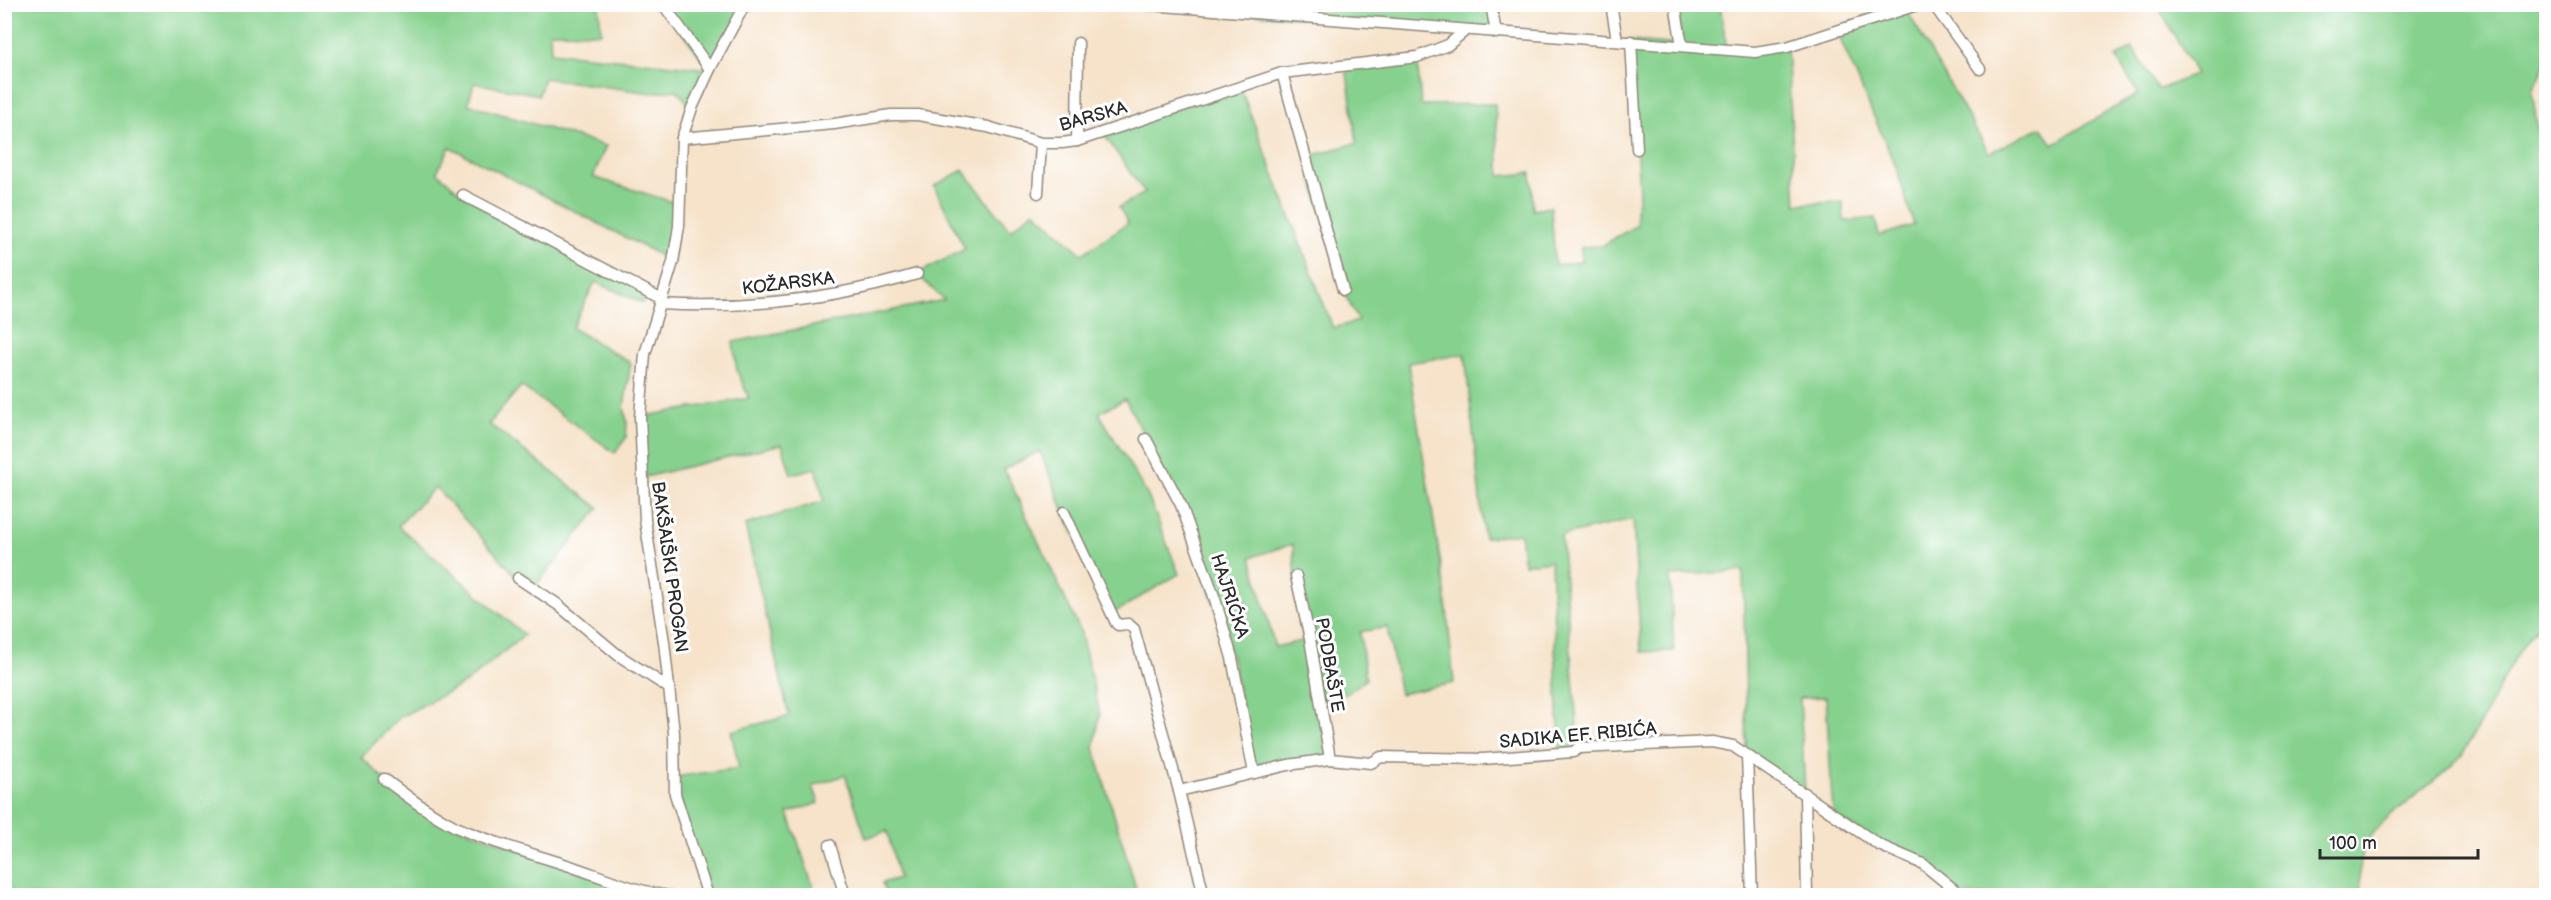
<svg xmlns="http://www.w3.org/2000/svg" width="2551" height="900" viewBox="0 0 2551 900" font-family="'Balsamiq Sans',sans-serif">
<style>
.green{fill:#86d18e;stroke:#587e5c;stroke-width:1.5;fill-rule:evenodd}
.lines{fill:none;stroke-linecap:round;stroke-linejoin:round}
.minor-casing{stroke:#90877a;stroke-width:13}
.minor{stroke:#fff;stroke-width:10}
.labels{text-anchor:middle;stroke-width:6;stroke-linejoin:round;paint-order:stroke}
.street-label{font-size:18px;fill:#2b2b2b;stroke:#fff}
</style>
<rect width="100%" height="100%" fill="#fff"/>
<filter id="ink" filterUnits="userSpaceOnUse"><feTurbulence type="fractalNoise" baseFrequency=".0167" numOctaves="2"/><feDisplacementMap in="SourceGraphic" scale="12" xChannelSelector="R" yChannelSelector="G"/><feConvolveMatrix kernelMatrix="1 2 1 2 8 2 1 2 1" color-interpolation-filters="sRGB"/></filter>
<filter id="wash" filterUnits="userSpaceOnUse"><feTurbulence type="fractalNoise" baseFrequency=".008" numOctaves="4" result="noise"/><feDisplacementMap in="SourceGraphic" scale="24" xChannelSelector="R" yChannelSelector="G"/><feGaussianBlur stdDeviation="1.35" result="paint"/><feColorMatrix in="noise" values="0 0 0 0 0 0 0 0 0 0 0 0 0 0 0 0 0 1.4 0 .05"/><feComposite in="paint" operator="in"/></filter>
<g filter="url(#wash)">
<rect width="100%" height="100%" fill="#f6e3ca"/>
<g class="green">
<path d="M5,5H599L601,33L550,32L551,52L709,69L663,5H745L692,108L677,90L651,93L544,78L539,95L474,83L468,104L606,146L593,177L679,204L673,262L450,147L437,172L463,195L648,292L643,303L595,282L572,328L631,363L624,407L627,422L626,438L615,453L521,386L489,424L599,508L533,589L518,578L435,487L398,526L524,635L467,682L400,717L361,757L384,779L455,826L614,883L618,895L5,896Z"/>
<path d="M1137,5H1491L1496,33Z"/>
<path d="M1675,5H1720L1727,50L1787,47L1796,204L1843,202L1844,221L1875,218L1879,236L1914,225L1896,167L1837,32L1906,9L1989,153L2041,127L2053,144L2138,94L2116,57L2133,48L2158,90L2196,74L2157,5H2546V61L2532,91L2538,132L2546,165V617C2513,650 2497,696 2473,736C2469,743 2465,750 2461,756C2436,785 2386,812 2367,842C2358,858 2360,877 2361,895H1962L1940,875L1833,816L1826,697L1800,698L1805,793L1747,755L1743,571L1670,576L1674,651L1641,652L1633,519L1561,536L1579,748L1560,753L1551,561L1524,564L1520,533L1484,538L1465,354L1408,363L1445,590L1454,683L1400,694L1387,627L1360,632L1366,679L1348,693L1320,704L1330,759L1254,773L1232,658L1181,505L1125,399L1099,413L1148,496L1179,574L1112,614L1064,512L1040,451L1004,469L1080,630L1100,714L1094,748L1138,895H886L882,883L899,878L887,831L866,838L845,775L813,786L819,803L788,813L816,895H708L673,777L739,768L731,731L789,716L745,525L824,501L816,468L791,474L782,444L641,478L640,417L749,398L737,371L733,342L944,300L917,274L965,249L934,186L963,170L1010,230L1034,211L1082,254L1128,223L1119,207L1145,193L1102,132L1240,87L1333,328L1358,321L1343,290L1306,157L1357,143L1346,67L1417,57L1421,105L1495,104L1500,176L1531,173L1533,210L1551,207L1555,265L1581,262V247L1602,246L1637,225L1636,210L1639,195L1631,41L1682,45ZM1293,544L1296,576L1310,639L1275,647L1251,557Z"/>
</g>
</g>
<g filter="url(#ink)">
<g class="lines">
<defs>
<g id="minor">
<path d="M663,4L710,69"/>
<path d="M1137,4L1755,52L1787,47L1920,4"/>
<path d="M1491,4L1496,33"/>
<path d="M1611,4L1617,40"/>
<path d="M1675,4L1682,46"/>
<path d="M1933,4L1980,69"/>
<path d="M1631,41L1637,149"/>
<path d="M1282,73L1343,290"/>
<path d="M682,138L834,124L891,115H918L988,127L1041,143H1062L1077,141L1282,73L1417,57L1448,45L1466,30"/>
<path d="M1077,141L1078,43"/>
<path d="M1038,193L1041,143"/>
<path d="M463,195L662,299"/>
<path d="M660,304C747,309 833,299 917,274"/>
<path d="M1146,439L1181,505L1215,599L1232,658L1254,773"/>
<path d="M1064,512L1116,623L1118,625L1128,624L1134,629L1179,791"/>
<path d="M1296,576L1310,639L1330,759"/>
<path d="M518,578L557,604L618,655L669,688"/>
<path d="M1747,755L1752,896"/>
<path d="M384,779C407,796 430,814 456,827C494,844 534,854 573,867C605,878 635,891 669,896"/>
<path d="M1805,793L1807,896"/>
<path d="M830,845L845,896"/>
<path d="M708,896L675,794L674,733L664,642L645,520L640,417L645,354L673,262L679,226L682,138L692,108L710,69L745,4"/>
<path d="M1204,896L1179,791L1288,765L1330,759L1371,763L1381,757L1483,759L1573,752L1579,748L1712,742L1733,746L1879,845L1923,864L1962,896"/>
</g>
</defs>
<use href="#minor" class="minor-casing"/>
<use href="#minor" class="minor"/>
</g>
</g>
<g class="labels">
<g class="street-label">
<text transform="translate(1093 116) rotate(-16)" y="6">BARSKA</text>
<text transform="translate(788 283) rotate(-7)" y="6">KOŽARSKA</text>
<text transform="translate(670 567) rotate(82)" y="6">BAKŠAIŠKI PROGAN</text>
<text transform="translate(1230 596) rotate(72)" y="6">HAJRIĆKA</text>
<text transform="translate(1330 665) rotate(80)" y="6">PODBAŠTE</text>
<text transform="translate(1578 735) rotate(-5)" y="6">SADIKA EF. RIBIĆA</text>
</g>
</g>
<rect width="2551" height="900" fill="none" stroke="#fff" stroke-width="24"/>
<path d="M2320 849v9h158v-9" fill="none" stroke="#2b2b2b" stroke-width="3"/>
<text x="2329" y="849" font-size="18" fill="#2b2b2b" stroke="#ffffff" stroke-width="4.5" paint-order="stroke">100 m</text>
</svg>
